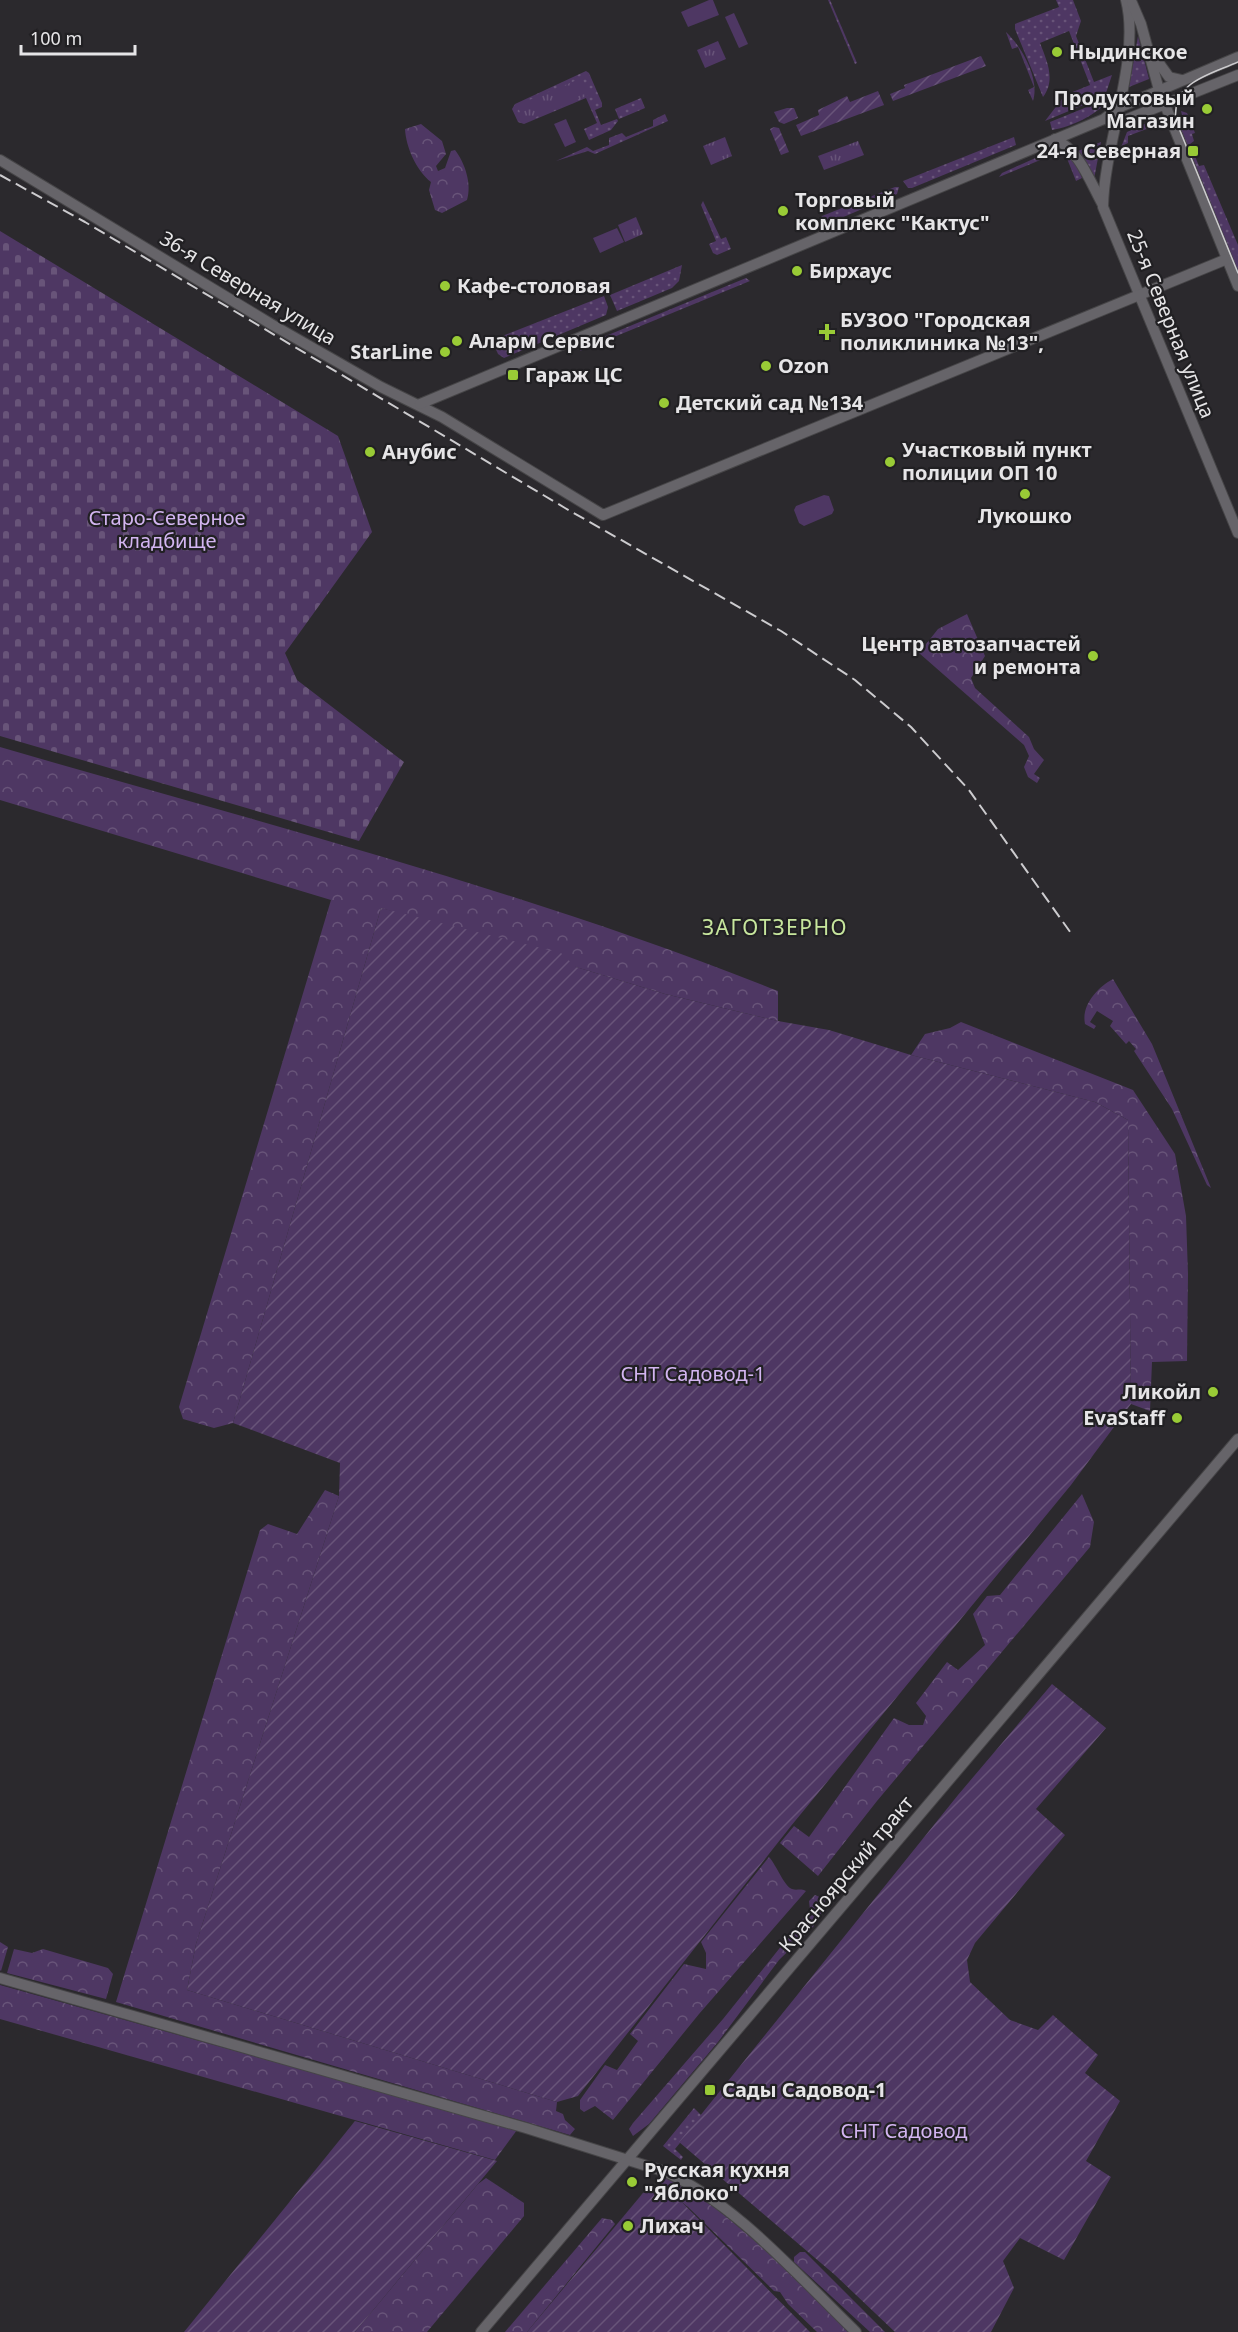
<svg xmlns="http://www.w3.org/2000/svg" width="1238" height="2332" viewBox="0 0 1238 2332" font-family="'Noto Sans',sans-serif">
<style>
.grass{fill:url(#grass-dots)}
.forest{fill:url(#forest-crowns)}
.cemetery{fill:url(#cemetery-stones)}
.park{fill:url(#park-tufts)}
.garden{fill:url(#garden-furrows)}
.pitch{fill:#4e3763}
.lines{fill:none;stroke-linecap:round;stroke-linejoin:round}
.secondary-casing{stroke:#464547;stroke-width:12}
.secondary{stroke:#666469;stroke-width:10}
.tram{stroke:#cccbce;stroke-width:1.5}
.rail{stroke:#cccbce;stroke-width:2;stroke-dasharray:12 6;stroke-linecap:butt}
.poi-dot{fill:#99cb36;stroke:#212023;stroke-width:2}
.labels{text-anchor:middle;stroke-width:4.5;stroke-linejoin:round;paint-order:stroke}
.poi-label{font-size:20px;font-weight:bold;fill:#e6e5e7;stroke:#212023;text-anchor:start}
.street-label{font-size:20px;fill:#e6e5e7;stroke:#212023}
.park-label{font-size:20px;fill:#d3b5f1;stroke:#212023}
.neighbourhood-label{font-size:21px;letter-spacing:1.5px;fill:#c7e69d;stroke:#212023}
</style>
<defs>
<pattern id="grass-dots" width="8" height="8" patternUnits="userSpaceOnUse" patternTransform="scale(1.5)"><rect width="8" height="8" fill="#4e3763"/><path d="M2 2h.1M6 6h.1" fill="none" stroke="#685479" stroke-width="1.8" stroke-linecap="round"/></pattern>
<pattern id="forest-crowns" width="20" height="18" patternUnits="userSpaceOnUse" patternTransform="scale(1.5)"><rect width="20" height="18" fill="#4e3763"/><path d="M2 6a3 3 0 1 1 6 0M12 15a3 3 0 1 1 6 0" fill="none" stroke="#685479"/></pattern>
<pattern id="cemetery-stones" width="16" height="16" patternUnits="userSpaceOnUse" patternTransform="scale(1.5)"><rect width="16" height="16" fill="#4e3763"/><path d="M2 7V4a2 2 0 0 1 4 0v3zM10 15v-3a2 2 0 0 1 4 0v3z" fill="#685479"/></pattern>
<pattern id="park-tufts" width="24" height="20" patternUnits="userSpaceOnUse" patternTransform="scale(1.5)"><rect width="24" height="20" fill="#4e3763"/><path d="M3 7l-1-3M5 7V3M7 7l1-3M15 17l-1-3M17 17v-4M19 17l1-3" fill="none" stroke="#685479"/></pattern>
<pattern id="garden-furrows" width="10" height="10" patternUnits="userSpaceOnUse" patternTransform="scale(1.5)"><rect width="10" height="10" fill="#4e3763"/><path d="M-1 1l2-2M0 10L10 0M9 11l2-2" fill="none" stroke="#685479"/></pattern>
</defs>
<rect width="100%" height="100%" fill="#2b292d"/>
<g class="grass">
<path d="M828,0H830L857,63L855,64Z"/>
<path d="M1056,0H1073L1081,21L1076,36L1094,82L1112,75L1105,96L1045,121L1065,95L1090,85L1069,31L1040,43C1047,61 1056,80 1043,97L1015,29V24L1059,7Z"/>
<path d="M1006,32C1022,47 1040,79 1033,101L1028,90L1034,87L1018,47L1012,49Z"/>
<path d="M1138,36L1149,79L1129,87Z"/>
<path d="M586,71L589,73L602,103V107L595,110L601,125L617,119L618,121L611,130L589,140L584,129L597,123L586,98L524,124L518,122L512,109L515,104Z"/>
<path d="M641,98L645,108L619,119L615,109Z"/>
<path d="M1109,98C1099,115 1070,127 1052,130L1050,122Z"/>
<path d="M1181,111L1187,113L1195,133L1192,134L1194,141L1190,144L1199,166L1204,165L1238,245V280L1179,132L1185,127Z"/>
<path d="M665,114L668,121L595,154L588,151L556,161L587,147L593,151L609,145V138L622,133L626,137L653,126V120Z"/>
<path d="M1158,118L1160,124L1128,136V143L1122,146L1118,155L1127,132Z"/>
<path d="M1014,137L1016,145L912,188H908L903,181Z"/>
<path d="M1101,142L1095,174L1094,177L1089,174L1078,151Z"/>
<path d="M1053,150L1055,154L999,177L1002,173Z"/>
<path d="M1066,156H1072L1082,178L1076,181Z"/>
<path d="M895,187H899L897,194L818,228L816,225L822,216Z"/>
<path d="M703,201L721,239L726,237L731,249L717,255L713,253L709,244L716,241L701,205Z"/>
<path d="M682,265L679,281L672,288L617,311L610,295Z"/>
<path d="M746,278L750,281L580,351L584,345Z"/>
<path d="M604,296L608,307L606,315L504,358L498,354L492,340Z"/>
<path d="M694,2108L702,2116L675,2149L683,2157L681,2160L663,2146Z"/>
</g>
<g class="forest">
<path d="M421,124L442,141L446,154L436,166L438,171L445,168L451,151L455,150C465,163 472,184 467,200L442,213L435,210L429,190L431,182C416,170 406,147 405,129Z"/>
<path d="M967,614L985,656L971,678L975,688L1029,737L1034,749L1044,760L1034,774L1040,778L1037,783L1028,777L1024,767L1029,756L1024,745L919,653L938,629Z"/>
<path d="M0,747C260,823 526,890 778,991V1021L665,994L381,908L233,1423L214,1428L183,1419L179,1407L331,900L0,800Z"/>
<path d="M1113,979L1152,1044L1211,1188L1207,1185L1172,1109L1134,1051L1136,1049L1129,1041L1126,1044L1110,1026L1113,1021L1097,1011L1090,1022L1096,1026L1094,1029L1085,1024C1081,1005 1098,987 1113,979Z"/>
<path d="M961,1022L1133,1090L1175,1154L1186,1216L1188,1274L1187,1361L1152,1362L1150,1411L1131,1404L1128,1120L1095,1102L911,1055L925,1034L950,1028Z"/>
<path d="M325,1490L339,1496L196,1944L187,1990L557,2102L556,2111L563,2114L565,2120L575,2129L570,2135L116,2002L260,1530L268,1524L297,1534Z"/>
<path d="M1082,1494L1094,1522L1090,1547L877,1801L818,1876L780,1843L794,1826L809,1837L894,1718L909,1725H923L926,1716L916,1703L947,1662L958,1670L985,1645L973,1614L987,1596L1000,1595Z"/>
<path d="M769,1857C777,1866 784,1886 792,1889C797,1891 800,1888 806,1891L699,2014L613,2120L595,2106L584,2112L580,2109V2100L605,2065L617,2070L638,2041L630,2034L684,1964L706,1969V1953L701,1942Z"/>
<path d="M815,1895L824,1899L826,1905L813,1927L779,1960L718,2042L649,2124L633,2136L629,2129L633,2123L723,2019L810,1910L809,1901Z"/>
<path d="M0,1942L8,1947L1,1971L0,1970Z"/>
<path d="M14,1949L32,1953L43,1949L108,1968L113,1974L106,1999L7,1973Z"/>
<path d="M0,1985L517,2130L495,2160L0,2019Z"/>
<path d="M664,2175C732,2211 795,2280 853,2332H817L788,2304L780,2292L774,2291L688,2207L658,2183L657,2178Z"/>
<path d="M486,2178L524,2203V2216L427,2332H355L478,2184Z"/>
<path d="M602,2218L612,2220L615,2224L527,2332H505Z"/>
<path d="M800,2252H805L885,2332H870L794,2262V2257Z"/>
</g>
<path class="cemetery" d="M0,231L338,436L372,532L285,653L297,680L404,762L359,841L0,736Z"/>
<g class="park">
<path d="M734,13L748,44L739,48L725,17Z"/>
<path d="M718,41L726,59L705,68L697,50Z"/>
<path d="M582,78L589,95L524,122L517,105Z"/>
<path d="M725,137L732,156L711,165L703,146Z"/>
<path d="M858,141L864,155L824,170L818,156Z"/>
<path d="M636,217L643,234L625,242L618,225Z"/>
</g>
<g class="garden">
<path d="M981,56L986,66L893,101L890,94L905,88L904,85Z"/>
<path d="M878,91L884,105L801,136L796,125L819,115L818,110L847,96L850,102Z"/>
<path d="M787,108H794L798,118L784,124L779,122L774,112Z"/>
<path d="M774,127L779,128L789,152L781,155L770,129Z"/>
<path d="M381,908L561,953L576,967L665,994L778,1021L829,1030L911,1055L1095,1102L1128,1120L1131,1404L1071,1485L791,1826L578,2096L557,2102L187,1990L196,1944L339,1496L340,1463L233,1423Z"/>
<path d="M1052,1684L1106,1728L1036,1809L1065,1835L975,1943L967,1960L970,1982L1010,2020L1038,2030L1053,2015L1098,2055L1085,2073L1120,2101L1086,2161L1111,2177L1064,2260L1020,2238L1003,2261L1014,2288L991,2332H895L835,2275L679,2142L958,1795Z"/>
<path d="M355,2121L497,2161L355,2332H184Z"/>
<path d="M664,2184L810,2332H527L643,2193Z"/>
</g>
<g class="pitch">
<path d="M709,0H713L719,15L688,27L681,12Z"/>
<path d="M566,119L576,142L565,147L554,124Z"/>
<path d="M617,228L624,242L600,253L593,238Z"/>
<path d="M824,495L829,496L834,510L832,514L804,526L799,523L794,510L796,506Z"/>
</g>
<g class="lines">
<defs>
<g id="secondary">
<path d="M1126,0C1141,59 1104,143 1103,207L1238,533"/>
<path d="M1132,3L1141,24L1159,90L1238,286"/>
<path d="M1153,55L1169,77L1182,80"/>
<path d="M1110,122L1115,124L1238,75"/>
<path d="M1055,139C1080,151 1090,182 1103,205"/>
<path d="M0,160L271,324L381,387L442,417L603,515L1227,259"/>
<path d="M420,404L1104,119L1118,108L1238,57"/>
<path d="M0,1978L526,2128L663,2171C735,2202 799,2277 856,2332"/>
<path d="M481,2332L1238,1439"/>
</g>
</defs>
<use href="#secondary" class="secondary-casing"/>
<use href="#secondary" class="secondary"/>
<path class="tram" d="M1238,62C1209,75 1171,82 1176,121L1238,273"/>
<path class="rail" d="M0,175L85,222L565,508L781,631L855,680L911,727L969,790L1073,936"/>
</g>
<g class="poi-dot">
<circle cx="1057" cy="52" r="6"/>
<circle cx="1207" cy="109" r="6"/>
<rect x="1187" y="145" width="12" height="12" rx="3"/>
<circle cx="783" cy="211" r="6"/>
<circle cx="797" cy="271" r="6"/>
<circle cx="445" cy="286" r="6"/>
<path d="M824 323h6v6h6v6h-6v6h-6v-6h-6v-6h6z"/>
<circle cx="457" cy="341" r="6"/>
<circle cx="445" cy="352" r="6"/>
<circle cx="766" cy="366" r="6"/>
<rect x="507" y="369" width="12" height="12" rx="3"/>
<circle cx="664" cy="403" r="6"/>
<circle cx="370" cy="452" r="6"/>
<circle cx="890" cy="462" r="6"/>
<circle cx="1025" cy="494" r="6"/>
<circle cx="1093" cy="656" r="6"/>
<circle cx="1213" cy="1392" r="6"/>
<circle cx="1177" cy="1418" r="6"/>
<rect x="704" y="2084" width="12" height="12" rx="3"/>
<circle cx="632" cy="2182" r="6"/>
<circle cx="628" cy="2226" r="6"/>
</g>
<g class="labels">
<g class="poi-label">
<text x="1069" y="59">Ныдинское</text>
<text x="1195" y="105" text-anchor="end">Продуктовый<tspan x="1195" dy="23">Магазин</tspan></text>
<text x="1181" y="158" text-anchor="end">24-я Северная</text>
<text x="795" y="207">Торговый<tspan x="795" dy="23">комплекс "Кактус"</tspan></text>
<text x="809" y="278">Бирхаус</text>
<text x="457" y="293">Кафе-столовая</text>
<text x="840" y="327">БУЗОО "Городская<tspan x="840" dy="23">поликлиника №13",</tspan></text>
<text x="469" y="348">Аларм Сервис</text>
<text x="433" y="359" text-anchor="end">StarLine</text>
<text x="778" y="373">Ozon</text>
<text x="525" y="382">Гараж ЦС</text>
<text x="676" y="410">Детский сад №134</text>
<text x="902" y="457">Участковый пункт<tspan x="902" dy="23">полиции ОП 10</tspan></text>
<text x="382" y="459">Анубис</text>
<text x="1025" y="523" text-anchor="middle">Лукошко</text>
<text x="1081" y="651" text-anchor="end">Центр автозапчастей<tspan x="1081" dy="23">и ремонта</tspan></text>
<text x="1201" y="1399" text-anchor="end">Ликойл</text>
<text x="1165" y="1425" text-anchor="end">EvaStaff</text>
<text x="722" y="2097">Сады Садовод-1</text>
<text x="644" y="2177">Русская кухня<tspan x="644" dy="23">"Яблоко"</tspan></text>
<text x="640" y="2233">Лихач</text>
</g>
<g class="street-label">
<text transform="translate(248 288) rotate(31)" y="7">36-я Северная улица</text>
<text transform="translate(1171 324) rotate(68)" y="7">25-я Северная улица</text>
<text transform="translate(846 1874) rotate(-50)" y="7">Красноярский тракт</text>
</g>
<g class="park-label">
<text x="167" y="525">Старо-Северное<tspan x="167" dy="23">кладбище</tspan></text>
<text x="693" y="1381">СНТ Садовод-1</text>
<text x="904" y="2138">СНТ Садовод</text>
</g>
<g class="neighbourhood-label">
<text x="775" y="935">ЗАГОТЗЕРНО</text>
</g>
</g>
<path d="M21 45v9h114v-9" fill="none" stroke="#e6e5e7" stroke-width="3"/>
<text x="30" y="45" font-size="18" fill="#e6e5e7" stroke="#212023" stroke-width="4.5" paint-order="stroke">100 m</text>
</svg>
